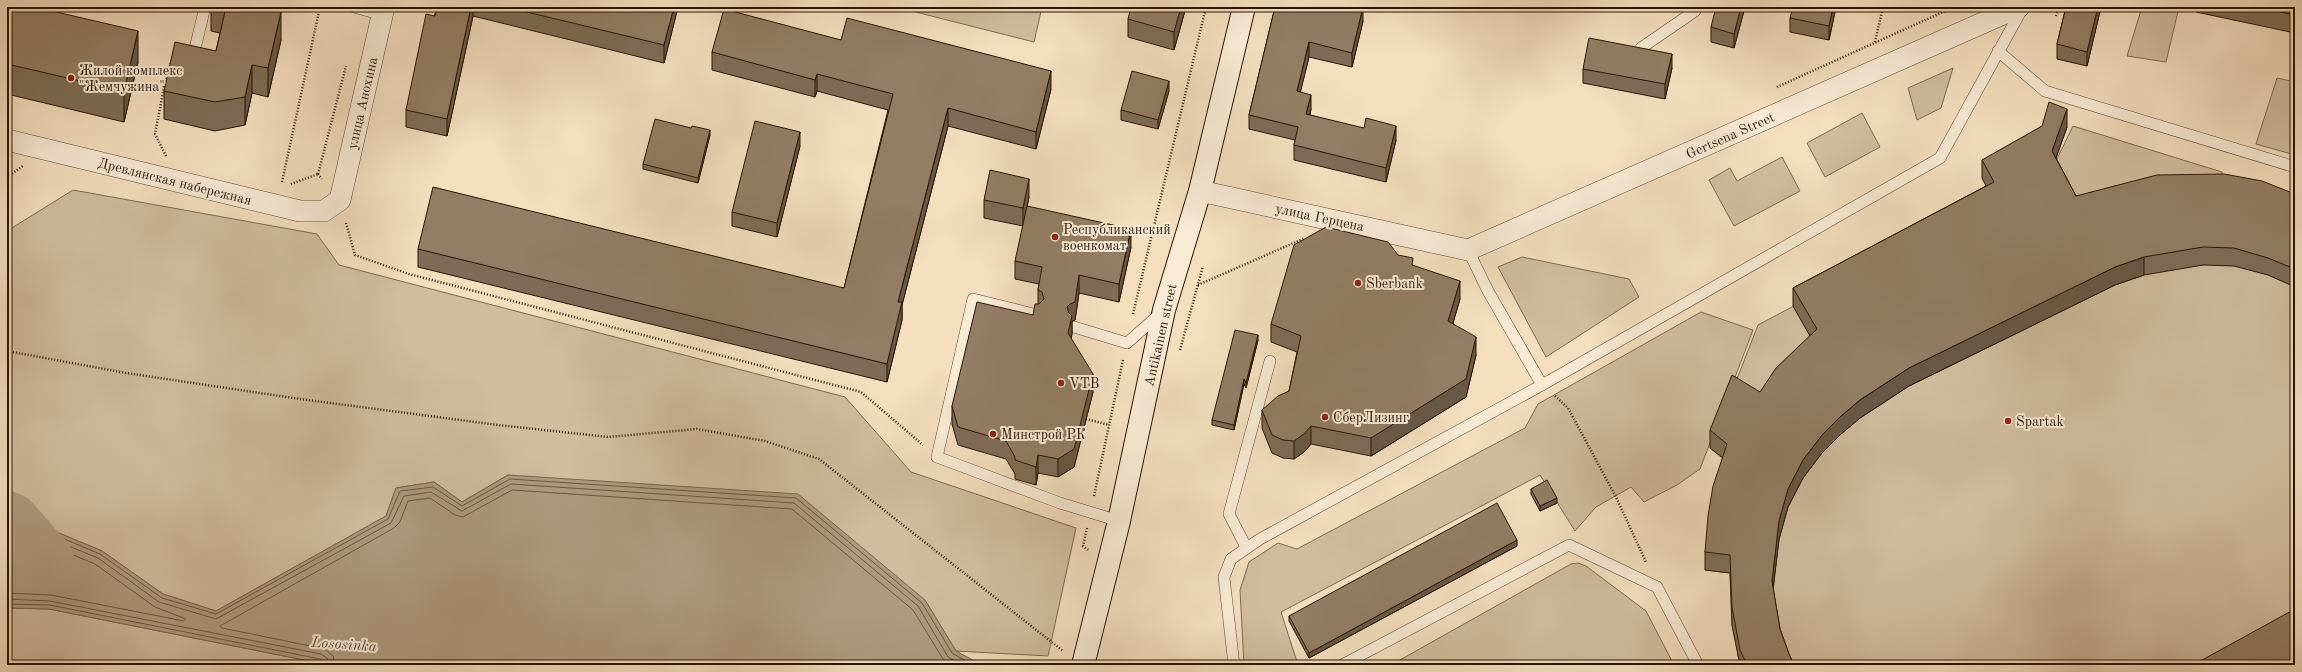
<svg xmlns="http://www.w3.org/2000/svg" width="2302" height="672" viewBox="0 0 2302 672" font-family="'Old Standard TT',serif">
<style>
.green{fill:#d1bc9f;stroke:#7d6852}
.water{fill:#af997f;stroke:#79644e}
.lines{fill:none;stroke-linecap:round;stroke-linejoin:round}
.shore{stroke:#6c5642;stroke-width:1}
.river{stroke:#af997f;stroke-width:41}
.lane-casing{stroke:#5c4633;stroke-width:12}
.street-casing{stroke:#5c4633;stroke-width:22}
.secondary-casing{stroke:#291405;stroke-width:24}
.path{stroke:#291405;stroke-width:2.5;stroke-dasharray:1 2;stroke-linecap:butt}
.lane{stroke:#f8ead5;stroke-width:11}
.street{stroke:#f8ead5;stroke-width:21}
.secondary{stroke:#f8ead5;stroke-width:22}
.wall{fill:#7e6c57;stroke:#291405}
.shaded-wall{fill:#675847;stroke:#291405}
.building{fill:#937d65;stroke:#291405}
.poi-dot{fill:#8f2418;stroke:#f8ead5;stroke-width:1.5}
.labels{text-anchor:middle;stroke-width:4;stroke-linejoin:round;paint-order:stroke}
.poi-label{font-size:14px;fill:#291405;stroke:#f8ead5;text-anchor:start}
.street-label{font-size:14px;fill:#291405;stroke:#f8ead5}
.water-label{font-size:15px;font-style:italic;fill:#5f4936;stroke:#f8ead5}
</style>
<rect width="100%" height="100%" fill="#f4debe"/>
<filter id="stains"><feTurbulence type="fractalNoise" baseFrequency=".005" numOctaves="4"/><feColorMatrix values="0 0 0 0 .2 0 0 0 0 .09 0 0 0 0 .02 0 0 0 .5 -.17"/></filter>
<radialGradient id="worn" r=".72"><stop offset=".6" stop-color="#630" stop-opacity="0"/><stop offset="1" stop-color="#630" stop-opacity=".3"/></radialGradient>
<g class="green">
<path d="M896,7H1042L1034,42Z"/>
<path d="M2142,7H2179L2166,62L2127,56Z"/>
<path d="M1953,68L1941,108L1917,120L1908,88Z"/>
<path d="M2277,78L2295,82V155L2256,144Z"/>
<path d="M1862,113L1880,147L1825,177L1807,143Z"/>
<path d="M2073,126L2222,172L2224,191L2295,211V665H1740L1732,625L1730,573L1705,570L1727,462L1710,448L1758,325L2052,169Z"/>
<path d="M1782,157L1800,191L1734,226L1709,180L1730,168L1737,181Z"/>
<path d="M73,190L317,234L339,265L845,397L911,472L1076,528L1048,656L956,651L925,600L508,475L462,502L434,482L396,488L386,516L216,611L163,594L102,551L16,515L7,525V231Z"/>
<path d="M1522,257L1629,279L1639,297L1546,357L1498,267Z"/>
<path d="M1701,312L1753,330L1700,469L1677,485L1644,502L1631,487L1596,507L1575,531L1540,475L1281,612L1298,665H1244L1240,590L1249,562L1278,543L1297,549L1525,428L1538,404Z"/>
<path d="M1578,563L1586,566L1646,611L1674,665H1391L1571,564Z"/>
<path d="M7,608L49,609L329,665H7Z"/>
</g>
<path class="water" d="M508,475L798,494L925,600L956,651L982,665H329L49,609L7,608V525L10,524L16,515L102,551L163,594L216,611L386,516L396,488L434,482L462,502Z"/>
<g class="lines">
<g class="shore">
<path d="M7,528L12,527L19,520L100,554L162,598L216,614L388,519L400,491L433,487L462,506L510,479L796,498L922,603L952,653L973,665"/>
<path d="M7,533L14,532L21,527L98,558L159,602L216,619L391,523L404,496L431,492L462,511L511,484L794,503L918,606L948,657L963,665"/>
<path d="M7,539L23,534L95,564L155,607L186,619L184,621L51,595L7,593"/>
<path d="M7,599L50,601L321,654L327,658L329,665"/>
<path d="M7,604L50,605L320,659L324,665"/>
<path d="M335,665L333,656L325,649L222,628L220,626L394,528L400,522L408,501L430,498L455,515L463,517L512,490L792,509L913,610L943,659L950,665"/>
</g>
<path class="river" d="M7,511L16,515L53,557"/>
<defs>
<g id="lane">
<path d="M354,7L383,15"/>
<path d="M1641,48L1695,11L1696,7"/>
<path d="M1998,51L2045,91L2295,167"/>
<path d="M192,61L205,7"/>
<path d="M1468,250L1488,291L1542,385"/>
<path d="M1037,315L973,299L937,457L1060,503L1119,521"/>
<path d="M1074,327L1127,343L1161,313"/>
<path d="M1246,547L1229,514L1270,361"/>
<path d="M1234,665L1224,577L1231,559L1260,539L1542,385L1940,158L2022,9"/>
<path d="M1342,665L1569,545L1657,587L1698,665"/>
</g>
<g id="street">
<path d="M7,140L300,211H324L340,200L384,7"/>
<path d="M1200,191L1468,250L2019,7"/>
</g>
<path id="secondary" d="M1083,665L1119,521L1164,310L1200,191L1244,7"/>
</defs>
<use href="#lane" class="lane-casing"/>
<use href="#street" class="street-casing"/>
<use href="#secondary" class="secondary-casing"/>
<g class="path">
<path d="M2056,16L2059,7"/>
<path d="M1875,42L1883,7"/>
<path d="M1777,87L1954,7"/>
<path d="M166,156L155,134L164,87L171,63"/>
<path d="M318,174L322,179"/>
<path d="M318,174L346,66"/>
<path d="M7,177L23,166"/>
<path d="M282,182L320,7"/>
<path d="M291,184L318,174"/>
<path d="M346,223L355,255L409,274L861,392L923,445"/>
<path d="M1198,285L1305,238"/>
<path d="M1133,314L1206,7"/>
<path d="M1180,350L1203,266"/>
<path d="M7,351L126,373L300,399L498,425L608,437L697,429L765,441L819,459L1063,651"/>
<path d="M1555,396L1568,408L1616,497L1646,562"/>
<path d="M1086,419L1109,425"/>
<path d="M1094,496L1123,360"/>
<path d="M1087,528L1083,546L1088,550"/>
</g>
<use href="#lane" class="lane"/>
<use href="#street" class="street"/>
<use href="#secondary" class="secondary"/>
</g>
<g class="wall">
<path d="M7,7L138,62L124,122L7,94Z"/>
<path d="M211,7H271V9L281,40L268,97L252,93L245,125L215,131L164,119V91L216,51L220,33L211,31Z"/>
<path d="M437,7H678L664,63L473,16L447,136L406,127V110Z"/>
<path d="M1186,7L1174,50L1128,37V19Z"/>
<path d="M1275,7L1363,21L1352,67L1309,57L1300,92L1311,109L1310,115L1396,140L1386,182L1294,160V145L1295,140L1249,129V115Z"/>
<path d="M1745,7L1734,48L1711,42V27Z"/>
<path d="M1836,7L1829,40L1790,32V18Z"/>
<path d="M2066,7H2101L2087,66L2057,59V44Z"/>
<path d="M2196,7H2295V33L2196,12Z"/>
<path d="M841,40L1051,89L1036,149L948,126L902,305V320L887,382L418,267V249L844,288L888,110L817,91L815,97L712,70V52Z"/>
<path d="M1672,68L1665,99L1583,83V69Z"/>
<path d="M1169,91L1158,129L1121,120V110Z"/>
<path d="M2067,127L2056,158L2076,196L2295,194V287L2268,275L2234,266L2203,265L2144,275L2115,285L1909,386L1860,418L1841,434L1822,453L1803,478L1788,507L1779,539L1773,588L1780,629L1789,654L1794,665H1740L1732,625L1730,573L1705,570V552L1723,458L1710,448V430L1760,392L1810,336L1793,306V288L1986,186L1982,178V160Z"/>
<path d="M710,135L698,183L643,169V164Z"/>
<path d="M800,146L777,237L732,226V212Z"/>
<path d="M1029,197L1023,226L984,218V200Z"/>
<path d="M1131,247L1119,302L1079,293L1075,320L1072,321V334L1071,338L1093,392L1074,467L1058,477L1038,473L1036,485L1015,479V474L1006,459L958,445L952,424V406L1033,315L1038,304V290L1039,284L1015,279V261Z"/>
<path d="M1398,255L1460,299L1453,323L1476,355L1466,397L1371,456L1311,444L1304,452L1294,459L1283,458L1272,453L1262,428V410L1289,391L1297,352L1271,342V324Z"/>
<path d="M1258,340L1246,388L1244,384L1234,430L1212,425V420Z"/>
<path d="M1531,489L1557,503L1540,511L1531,494Z"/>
<path d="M1517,546L1309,658L1289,621V616Z"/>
</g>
<g class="shaded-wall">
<path d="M265,7H271L265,37Z"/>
<path d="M471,7H473V16L447,136V119Z"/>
<path d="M674,7H678L664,63V45Z"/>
<path d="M1181,7H1186L1174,50V32Z"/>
<path d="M1363,7V21L1352,67V53Z"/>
<path d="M1741,7H1745L1734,48V34Z"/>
<path d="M1833,7H1836L1829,40V26Z"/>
<path d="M2098,7H2101L2087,66V52Z"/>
<path d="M281,12V40L268,97V68Z"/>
<path d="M138,31V62L124,122V91Z"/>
<path d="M1309,42V57L1297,106V91Z"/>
<path d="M1672,54V68L1665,99V84Z"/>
<path d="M252,65V93L245,125V97Z"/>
<path d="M1051,71V89L1036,149V132Z"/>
<path d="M817,74V91L815,97V80Z"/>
<path d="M1169,81V91L1158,129V120Z"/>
<path d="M1311,95V109L1306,129V114Z"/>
<path d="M948,108V126L902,305V320L887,382V364L898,302Z"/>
<path d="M2067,109V127L2052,169V151Z"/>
<path d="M1396,126V140L1386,182V168Z"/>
<path d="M710,130V135L698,183V178Z"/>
<path d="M800,132V146L777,237V223Z"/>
<path d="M1029,179V197L1023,226V208Z"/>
<path d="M1131,229V247L1119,302V284Z"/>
<path d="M2144,257V275L2115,285L1909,386L1860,418L1841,434L1822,453L1803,478L1788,507L1779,539L1772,599V581L1779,521L1788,489L1803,460L1822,435L1841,416L1860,400L1909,368L2115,267Z"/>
<path d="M1079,275V293L1075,320L1072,321V334L1068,351L1067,307Z"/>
<path d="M1460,281V299L1448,339V321Z"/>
<path d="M1258,335V340L1246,388V383Z"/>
<path d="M1476,337V355L1466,397L1371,456V438Z"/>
<path d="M1093,374V392L1074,467L1058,477V459Z"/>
<path d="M1244,379V384L1234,430V425Z"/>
<path d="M1311,426V444L1304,452L1294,459V441Z"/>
<path d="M1038,455V473L1036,485V467Z"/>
<path d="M1557,498V503L1540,511V506Z"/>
<path d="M1517,540V546L1309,658V653Z"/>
</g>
<g class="building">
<path d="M7,7H35L138,31L124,91L7,64Z"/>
<path d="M226,7H265V8L281,12L268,68L252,65L245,97L215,102L164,91L175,42L216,51Z"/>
<path d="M437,7H471L447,119L406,110L426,14L435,16Z"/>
<path d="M506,7H674L664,45Z"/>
<path d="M1131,7H1181L1174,32L1128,19Z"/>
<path d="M1275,7H1363L1352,53L1309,42L1297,91L1311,95L1306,114L1364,128L1366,118L1396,126L1386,168L1294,145L1298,127L1249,115Z"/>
<path d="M1716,7H1741L1734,34L1711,27Z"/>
<path d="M1793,7H1833L1829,26L1790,18Z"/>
<path d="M2066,7H2098L2087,52L2057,44Z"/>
<path d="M2257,7H2295V15Z"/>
<path d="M724,9L841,40L847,18L1051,71L1036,132L948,108L898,302H902L887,364L418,249L433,187L844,288L893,94L817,74L815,80L712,52Z"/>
<path d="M1589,38L1672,54L1665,84L1583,69Z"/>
<path d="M1132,71L1169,81L1158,120L1121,110Z"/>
<path d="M2049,102L2067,109L2052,151L2076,196L2157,175L2224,174L2262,181L2295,194V269L2268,258L2234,248L2203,247L2144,257L2115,267L1909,368L1860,400L1841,416L1822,435L1803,460L1788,489L1779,521L1772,581L1780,629L1789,654L1794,665H1747L1740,650L1732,607L1730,555L1705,552L1708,516L1713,486L1727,444L1710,430L1732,375L1760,392L1776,368L1817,329L1793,288L1994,182L1982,160L2042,126Z"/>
<path d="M655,119L691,128L692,126L710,130L698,178L643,164Z"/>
<path d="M755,121L800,132L777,223L732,212Z"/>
<path d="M990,170L1029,179L1023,208L984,200Z"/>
<path d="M1027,206L1131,229L1119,284L1079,275L1075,302L1070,304L1067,307L1069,313L1072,316L1068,333L1093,374L1074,449L1058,459L1038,455L1036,467L1015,460V457L1006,441L958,427L952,406L977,302L1033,315L1035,304H1039L1044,299L1042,292L1038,290L1042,267L1015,261Z"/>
<path d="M1326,227L1388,242L1398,255L1413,258L1412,265L1460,281L1448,321L1476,337L1466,379L1371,438L1311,426L1304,434L1294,441L1283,440L1272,435L1262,410L1278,396L1289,391L1301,336L1271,324L1294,245Z"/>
<path d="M1235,330L1258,335L1246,383L1244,379L1234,425L1212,420Z"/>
<path d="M1547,480L1557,498L1540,506L1531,489Z"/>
<path d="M1497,503L1517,540L1309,653L1289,616Z"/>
<path d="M2295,609V665H2193Z"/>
</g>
<g class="poi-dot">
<circle cx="71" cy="78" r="4"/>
<circle cx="1055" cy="237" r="4"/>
<circle cx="1358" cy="283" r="4"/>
<circle cx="1061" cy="383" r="4"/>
<circle cx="1325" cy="417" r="4"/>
<circle cx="2008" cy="421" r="4"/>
<circle cx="993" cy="434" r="4"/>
</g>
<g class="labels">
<g class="poi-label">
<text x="79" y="75">Жилой комплекс<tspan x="79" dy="16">"Жемчужина"</tspan></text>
<text x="1063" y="234">Республиканский<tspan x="1063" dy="16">военкомат</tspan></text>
<text x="1366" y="288">Sberbank</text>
<text x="1069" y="388">VTB</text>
<text x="1333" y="422">СберЛизинг</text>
<text x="2016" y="426">Spartak</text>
<text x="1001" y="439">Минстрой РК</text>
</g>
<g class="street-label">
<text transform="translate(362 103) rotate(-77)" y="5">улица Анохина</text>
<text transform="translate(1730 135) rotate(-24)" y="5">Gertsena Street</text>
<text transform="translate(175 181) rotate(14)" y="5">Древлянская набережная</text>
<text transform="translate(1320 217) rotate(12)" y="5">улица Герцена</text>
<text transform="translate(1160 335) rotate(-77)" y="5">Antikainen street</text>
</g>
<g class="water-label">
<text transform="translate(344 644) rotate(4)" y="5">Lososinka</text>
</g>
</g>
<rect width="2302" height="672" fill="none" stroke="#f4debe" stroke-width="24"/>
<rect x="8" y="8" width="2286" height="656" fill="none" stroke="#291405" stroke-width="2"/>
<rect x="12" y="12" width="2278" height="648" fill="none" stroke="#291405"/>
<rect width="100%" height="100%" filter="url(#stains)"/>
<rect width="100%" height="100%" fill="url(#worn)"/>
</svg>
